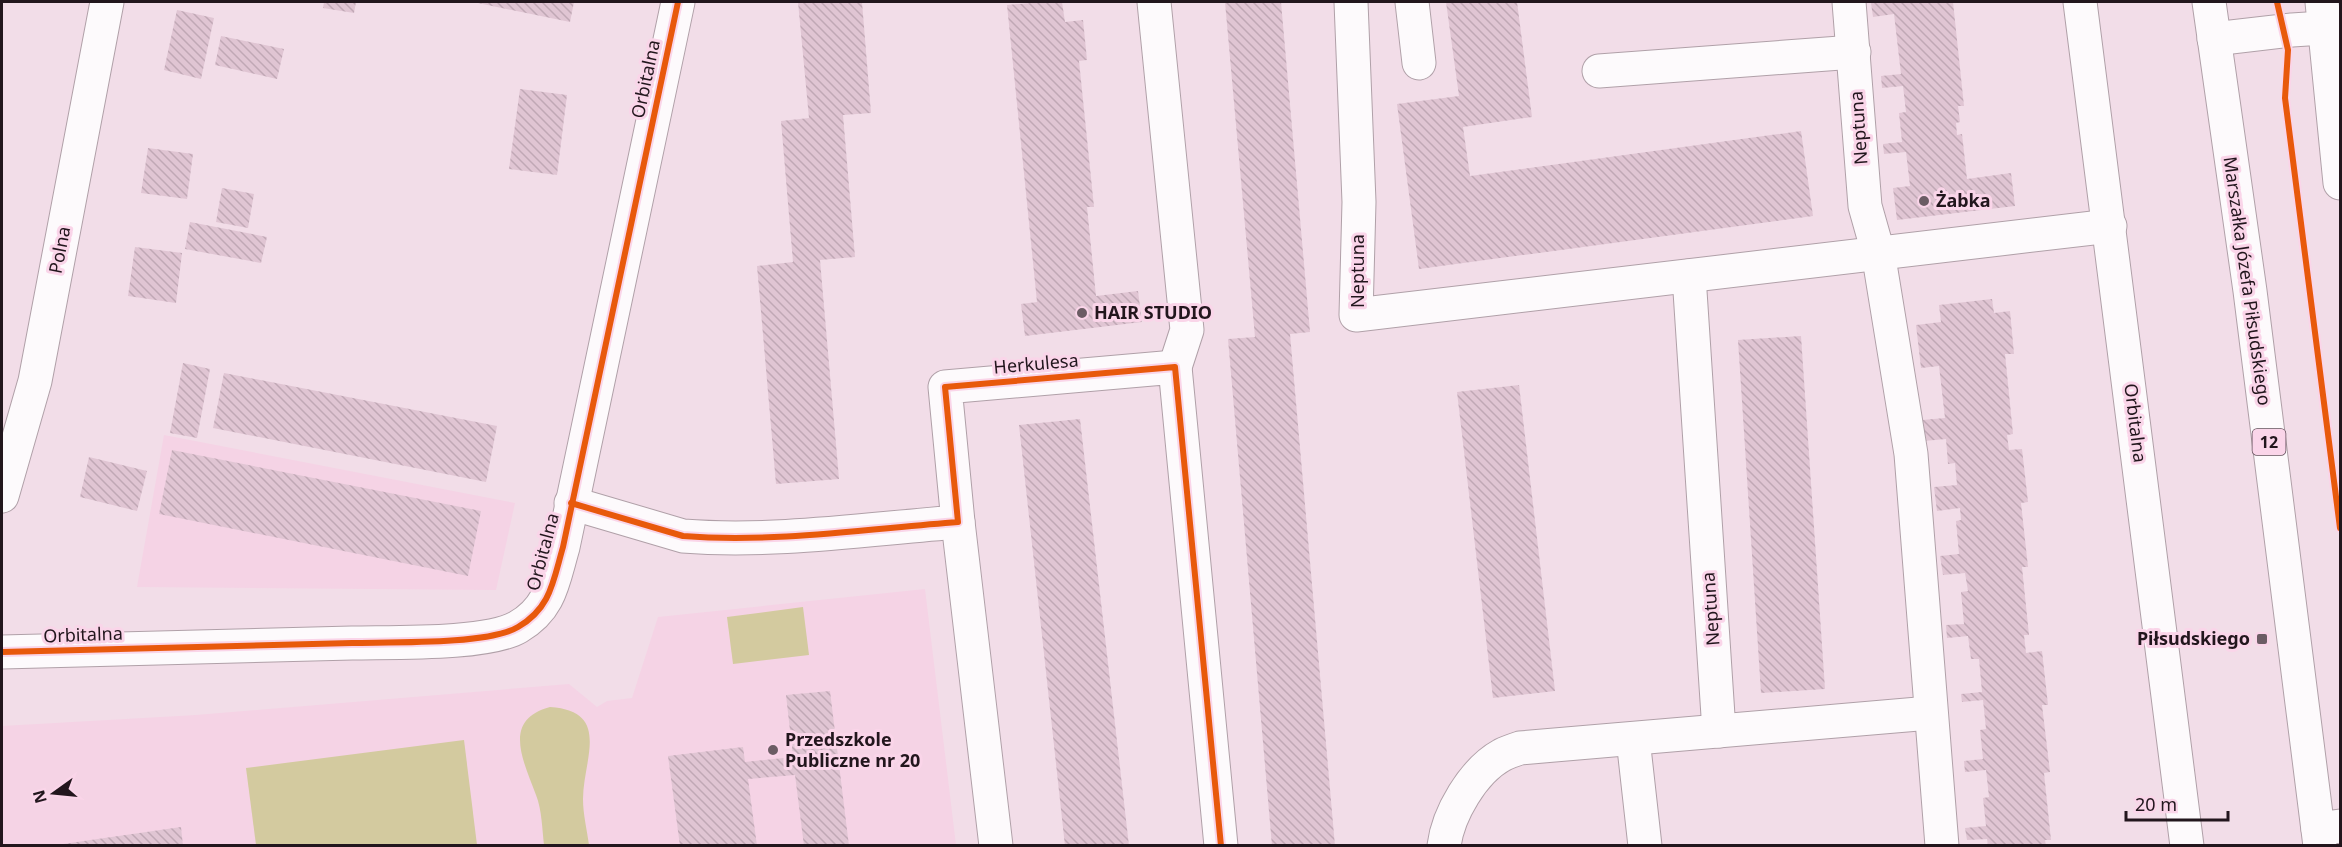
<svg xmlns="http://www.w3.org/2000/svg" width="2342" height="847" viewBox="0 0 2342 847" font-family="'Noto Sans',sans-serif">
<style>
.built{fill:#f5d3e5}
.pitch{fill:#d3ca9f}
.building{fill:url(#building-back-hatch)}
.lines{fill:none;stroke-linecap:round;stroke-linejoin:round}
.minor-casing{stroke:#b0a0a8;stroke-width:35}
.major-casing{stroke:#b0a0a8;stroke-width:35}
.minor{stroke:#fdfafc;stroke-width:33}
.major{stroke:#fdfafc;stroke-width:33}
.cycleway-casing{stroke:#fad5e9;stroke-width:10}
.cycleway{stroke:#e8590c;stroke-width:6}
.poi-dot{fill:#6b5c64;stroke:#fad5e9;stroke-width:2}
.labels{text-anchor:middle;stroke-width:6;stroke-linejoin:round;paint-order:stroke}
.shield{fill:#fad5e9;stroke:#634f5a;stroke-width:1.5}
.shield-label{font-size:16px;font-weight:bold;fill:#22161d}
.street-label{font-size:18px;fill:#22161d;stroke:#fad5e9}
.poi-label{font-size:18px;font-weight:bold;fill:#22161d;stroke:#fad5e9;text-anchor:start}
</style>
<defs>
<pattern id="building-back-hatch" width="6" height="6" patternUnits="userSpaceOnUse" patternTransform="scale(1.5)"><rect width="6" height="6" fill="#e0c5d3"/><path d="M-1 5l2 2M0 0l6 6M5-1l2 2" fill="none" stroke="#c0a8b5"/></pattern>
</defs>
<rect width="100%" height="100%" fill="#f2dde8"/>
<g class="built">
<path d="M164,435L515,503L496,590L137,587Z"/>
<path d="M925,589L956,845L2,846V726L196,715L569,684L597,707L607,701L632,698L658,617Z"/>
</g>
<g class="pitch">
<path d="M803,607L809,655L733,664L727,617Z"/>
<path d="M550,707C612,711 583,760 583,799C583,814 587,830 589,845H544C542,829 542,810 536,795C524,762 501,720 550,707Z"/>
<path d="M464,740L477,845H256L246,768Z"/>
</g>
<g class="building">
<path d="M324,2H356L354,13L323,8Z"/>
<path d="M473,2H574L570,22Z"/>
<path d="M798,2H862L871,113L843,115L855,257L820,260L839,479L776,484L757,266L793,262L781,121L809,118Z"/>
<path d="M1044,2H1062L1065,22L1083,20L1087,60L1079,61L1094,207H1087L1096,296L1138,291L1142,322L1025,336L1021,304L1037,302L1007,5Z"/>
<path d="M1225,2H1281L1310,332L1290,334L1335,846H1272L1228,339L1255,337Z"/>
<path d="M1446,2H1517L1532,117L1463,127L1470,176L1801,131L1813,216L1419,269L1397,104L1459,96Z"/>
<path d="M1889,2H1953L1964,106H1958L1960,122L1956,123L1957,135L1962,134L1967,179L2011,173L2015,206L1897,220L1893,188L1910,186L1906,152L1884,154L1883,144L1902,142L1899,113L1906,112L1903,86L1882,88L1881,76L1901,74L1894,14L1873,17L1871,3Z"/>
<path d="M177,10L214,18L201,79L164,70Z"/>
<path d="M221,36L284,49L277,79L215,65Z"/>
<path d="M520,89L567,95L557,175L509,169Z"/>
<path d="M148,148L193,154L187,199L141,193Z"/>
<path d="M222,188L254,194L248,228L216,222Z"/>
<path d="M190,222L267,237L261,263L185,249Z"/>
<path d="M135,247L182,253L176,303L128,296Z"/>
<path d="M1992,299L1994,313L2010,311L2014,354H2005L2013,434L2007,435L2009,450L2022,449L2028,502L2021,503L2028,567H2022L2029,635H2024L2026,653L2042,651L2048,705H2042L2050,772L2044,773L2051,840H2045L2046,846H1988L1987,839L1967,840L1965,828L1986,826L1983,798L1989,797L1986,770L1965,772L1964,761L1983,759L1980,730L1986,729L1983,700L1962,702L1961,694L1982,692L1979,659H1971L1968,636L1947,638L1946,625L1964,624L1961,592L1968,591L1965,573L1943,575L1940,556L1959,554L1956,521L1961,520L1960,508L1937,511L1934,487L1957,485L1955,463L1948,464L1946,439L1924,441L1922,420L1945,418L1939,366L1921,368L1916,325L1941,322L1939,305Z"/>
<path d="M1801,336L1825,689L1761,693L1738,340Z"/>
<path d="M183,363L210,369L197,438L170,433Z"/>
<path d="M224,373L497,426L486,482L213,428Z"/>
<path d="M1519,385L1555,691L1493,698L1457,392Z"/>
<path d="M1080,419L1129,846H1065L1019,425Z"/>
<path d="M172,450L481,511L468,576L159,514Z"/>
<path d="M89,457L147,471L137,511L80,497Z"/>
<path d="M830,691L849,846H804L795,775L748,779L757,846H680L668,756L743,747L745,762L793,757L786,695Z"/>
<path d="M181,827L183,846H63V844Z"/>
</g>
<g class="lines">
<defs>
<g id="minor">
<path d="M1154,2L1187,330L1175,367"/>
<path d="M1351,2L1359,202L1356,315L2110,226"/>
<path d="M1412,2L1419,63"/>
<path d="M1849,2L1865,206L1878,252L1911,454L1942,846"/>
<path d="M2080,2L2187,846"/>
<path d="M2322,2L2340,183"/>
<path d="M2214,39L2292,30L2323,28"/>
<path d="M1599,71L1854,52"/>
<path d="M1689,276L1719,731"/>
<path d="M2,496L35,381L107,2"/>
<path d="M571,503L683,536C774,543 867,529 958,522L945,387L1175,367L1221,846"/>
<path d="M958,522L996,846"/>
<path d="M2,652C118,649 235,646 352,643C390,642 488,645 518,627C551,608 553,581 563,547L678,2"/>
<path d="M1633,739L1645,846"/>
<path d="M2318,829L2340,826"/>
<path d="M1444,846C1448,814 1473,771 1502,755C1508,752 1514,750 1520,748L1930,713"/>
</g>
<path id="major" d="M2209,2L2250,291L2320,846"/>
</defs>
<use href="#minor" class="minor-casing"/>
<use href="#major" class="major-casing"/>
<use href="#minor" class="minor"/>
<use href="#major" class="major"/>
<defs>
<g id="cycleway">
<path d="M2277,2L2288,50L2285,98L2340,528"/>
<path d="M571,503L683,536C774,543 867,529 958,522L945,387L1175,367L1221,846"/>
<path d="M2,652C118,649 235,646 352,643C390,642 488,645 518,627C551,608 553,581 563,547L678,2"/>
</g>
</defs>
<use href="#cycleway" class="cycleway-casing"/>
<use href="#cycleway" class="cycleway"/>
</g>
<g class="poi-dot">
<circle cx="1924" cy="201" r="6"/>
<circle cx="1082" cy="313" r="6"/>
<rect x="2256" y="633" width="12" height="12" rx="3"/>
<circle cx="773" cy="750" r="6"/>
</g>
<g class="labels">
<rect class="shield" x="2252.5" y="429" width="33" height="26" rx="4.5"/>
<g class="shield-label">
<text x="2269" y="448">12</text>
</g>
<g class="street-label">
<text transform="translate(646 79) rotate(-78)" y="6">Orbitalna</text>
<text transform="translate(1859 128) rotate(-94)" y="6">Neptuna</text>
<text transform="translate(60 250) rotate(-79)" y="6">Polna</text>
<text transform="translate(1358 271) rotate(-90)" y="6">Neptuna</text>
<text transform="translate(2247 281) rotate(82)" y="6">Marszałka Józefa Piłsudskiego</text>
<text transform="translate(1036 364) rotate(-5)" y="6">Herkulesa</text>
<text transform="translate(2135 423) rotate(83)" y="6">Orbitalna</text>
<text transform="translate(543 552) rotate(-75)" y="6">Orbitalna</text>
<text transform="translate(1711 609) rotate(-94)" y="6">Neptuna</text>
<text transform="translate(83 635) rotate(-2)" y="6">Orbitalna</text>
</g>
<g class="poi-label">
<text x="1936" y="207">Żabka</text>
<text x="1094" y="319">HAIR STUDIO</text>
<text x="2250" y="645" text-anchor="end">Piłsudskiego</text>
<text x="785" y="746">Przedszkole<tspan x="785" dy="21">Publiczne nr 20</tspan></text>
</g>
</g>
<rect width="2342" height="847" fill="none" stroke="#22161d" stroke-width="6"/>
<g transform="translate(54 793) rotate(255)" stroke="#fad5e9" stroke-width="4.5" paint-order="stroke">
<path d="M0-4.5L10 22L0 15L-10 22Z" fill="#22161d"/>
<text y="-9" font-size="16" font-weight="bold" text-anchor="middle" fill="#22161d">N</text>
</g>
<path d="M2126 811v9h102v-9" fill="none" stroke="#22161d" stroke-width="3"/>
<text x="2135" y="811" font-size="18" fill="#22161d" stroke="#fad5e9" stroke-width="4.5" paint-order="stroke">20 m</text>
</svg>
